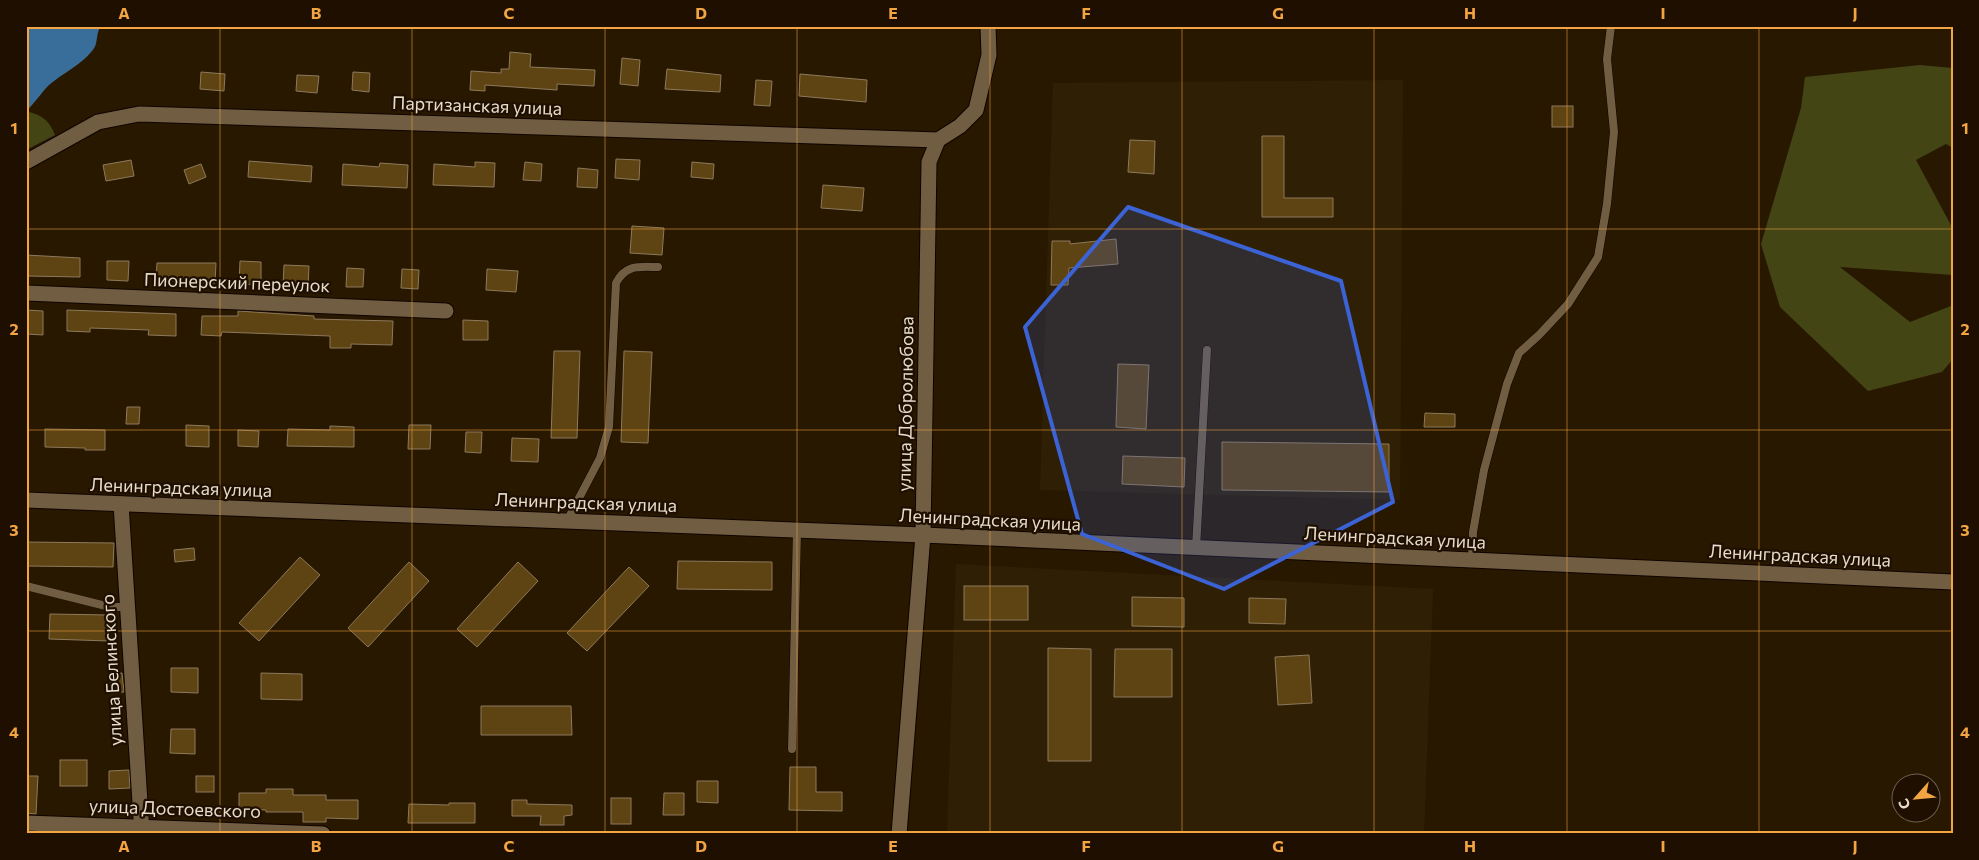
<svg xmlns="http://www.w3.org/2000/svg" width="1979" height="860" viewBox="0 0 1979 860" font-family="Commissioner,sans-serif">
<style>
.built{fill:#2f2005}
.green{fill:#434515}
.water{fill:#396e9b}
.building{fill:#5e4313;stroke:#8d795c}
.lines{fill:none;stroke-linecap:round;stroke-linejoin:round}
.service-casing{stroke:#100400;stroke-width:9}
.minor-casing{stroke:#100400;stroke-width:17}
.tertiary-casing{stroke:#100400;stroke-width:17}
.service{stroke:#715e42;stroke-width:8}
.minor{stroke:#715e42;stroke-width:15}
.tertiary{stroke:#715e42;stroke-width:15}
.marked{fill:#3b63d6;fill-opacity:0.2;stroke:#3b63d6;stroke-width:4;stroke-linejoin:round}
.grid{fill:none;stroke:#f3a443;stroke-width:1;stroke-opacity:0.55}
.labels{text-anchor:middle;stroke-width:4.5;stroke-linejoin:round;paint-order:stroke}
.street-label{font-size:18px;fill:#e7dccc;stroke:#1e0f00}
.neatline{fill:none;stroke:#f3a443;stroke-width:2}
.grid-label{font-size:16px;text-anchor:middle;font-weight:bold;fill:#f3a443}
</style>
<rect width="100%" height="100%" fill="#281800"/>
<g class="built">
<path d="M1403,80L1400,500L1040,490L1053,83Z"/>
<path d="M956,564L1433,589L1424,834H947Z"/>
</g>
<g class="green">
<path d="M1920,65L1953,68V148L1946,144L1916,160L1953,229V275L1840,267L1910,322L1951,306L1953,312V359L1942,372L1868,391L1780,307L1761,244L1801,108L1805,77Z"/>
<path d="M26,111C43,116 48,119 55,135L26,150Z"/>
</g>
<path class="water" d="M26,26H101C95,34 99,44 92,51C81,65 63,73 49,85C41,93 35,103 26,111Z"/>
<g class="building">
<path d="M510,52L531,54L530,67L595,70L594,86L557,84V90L485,85V91L470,90L471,71L501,73V69H509Z"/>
<path d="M622,58L640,60L638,86L620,84Z"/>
<path d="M667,69L721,75L720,92L665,89Z"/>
<path d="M201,72L225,74L224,91L200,89Z"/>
<path d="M353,72L370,73L369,92L352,90Z"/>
<path d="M800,74L867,80L866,102L799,96Z"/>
<path d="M297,75L319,76L317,93L296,91Z"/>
<path d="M756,80L772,81L770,106L754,105Z"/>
<rect x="1552" y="106" width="21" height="21"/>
<path d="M1262,136H1284V198H1333V217H1262Z"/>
<path d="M1130,140L1155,141L1154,174L1128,172Z"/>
<path d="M616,159L640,160L639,180L615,178Z"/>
<path d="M131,160L134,176L106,181L103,165Z"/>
<path d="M249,161L312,166L311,182L248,177Z"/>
<path d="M475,162L495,163L494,187L433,185L434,164L475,167Z"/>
<path d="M525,162L542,164L541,181L523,180Z"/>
<path d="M692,162L714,164L713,179L691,177Z"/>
<path d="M380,163L408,165L407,188L342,185L343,164L379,167Z"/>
<path d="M201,164L206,177L189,184L184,170Z"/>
<path d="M578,168L598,170L597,188L577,187Z"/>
<path d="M823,185L864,188L862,211L821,208Z"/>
<path d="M632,226L664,228L662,255L630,253Z"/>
<path d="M1116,239L1118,264L1069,268L1068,285H1051L1052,241H1070V244Z"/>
<path d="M26,255L80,258V277L26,276Z"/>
<path d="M107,261H129L128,281L107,280Z"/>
<path d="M240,261L261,262V285L239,284Z"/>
<path d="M157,263H216L215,283L156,280Z"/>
<path d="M284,265L309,266L308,287L283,286Z"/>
<path d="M347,268L364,269L363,287H346Z"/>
<path d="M402,269L419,270L418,289L401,288Z"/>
<path d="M487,269L518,271L516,292L486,290Z"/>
<path d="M26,310L43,311V335L26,334Z"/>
<path d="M67,310L176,314V336L148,335L149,330L90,328V332L67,331Z"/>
<path d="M238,311L314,316V319L393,321L392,345L351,344V348H330V336L222,332L221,336L201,335L202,316H238Z"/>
<path d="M463,320L488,321V340H463Z"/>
<path d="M554,351H580L577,438H551Z"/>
<path d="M624,351L652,352L648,443L621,442Z"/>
<path d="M1118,364L1149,365L1146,429L1116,427Z"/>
<path d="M127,407H140L139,424H126Z"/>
<path d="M1425,413L1455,414V427H1424Z"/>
<path d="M186,425L209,426V447L186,446Z"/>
<path d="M409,425H431L430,449H408Z"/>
<path d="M330,426L354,427V447L287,446L288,429L330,430Z"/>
<path d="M45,429L105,430V450H85V448L45,447Z"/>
<path d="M238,430L259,431L258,447L238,446Z"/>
<path d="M466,432H482L481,453L465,452Z"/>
<path d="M512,438L539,439L538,462L511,461Z"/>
<path d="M1222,442L1389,444V492L1222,490Z"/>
<path d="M1123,456L1185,458L1184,487L1122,484Z"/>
<path d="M26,542L114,543L113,567L26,566Z"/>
<path d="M194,548L195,560L175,562L174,550Z"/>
<path d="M300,557L320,575L259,641L239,623Z"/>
<path d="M678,561L772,562V590L677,589Z"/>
<path d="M409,562L429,581L368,647L348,628Z"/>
<path d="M518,562L538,581L477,647L457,629Z"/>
<path d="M629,567L649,586L587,651L567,633Z"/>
<rect x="964" y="586" width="64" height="34"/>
<path d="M1132,597L1184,598V627L1132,626Z"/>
<path d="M1249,598L1286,599L1285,624L1249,623Z"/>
<path d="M50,614L109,615V641L49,639Z"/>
<path d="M1048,648L1091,649V761H1048Z"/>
<path d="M1115,649H1172V697H1114Z"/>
<path d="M1309,655L1312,703L1278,705L1275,657Z"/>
<path d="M171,668H198V693L171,692Z"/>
<path d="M122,673L124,692L111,693L110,674Z"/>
<path d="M261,673L302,674V700L261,699Z"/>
<path d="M481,706H571L572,735H481Z"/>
<path d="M171,729H195V754L170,753Z"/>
<rect x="60" y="760" width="27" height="26"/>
<path d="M790,767H816V792H842V811L789,810Z"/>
<path d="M129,770L130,788L109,789V771Z"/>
<path d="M26,776H38L36,814L26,813Z"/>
<rect x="196" y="776" width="18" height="16"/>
<path d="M697,781H718V803L697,802Z"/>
<path d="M266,789H293V795H326V800H358V819L326,818V822H303V812H266V810L239,809V793H266Z"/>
<path d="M664,793H684V815H663Z"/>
<rect x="611" y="798" width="20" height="26"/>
<path d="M512,800H527V804L572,805V815L564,816V825H540L541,816H512Z"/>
<path d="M449,803H475V823H408L409,804L449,805Z"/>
</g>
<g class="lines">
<defs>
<g id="service">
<path d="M567,521L600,458L609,427L616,283C626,264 639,267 658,267"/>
<path d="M1196,548L1207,350"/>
<path d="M1472,560L1473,532L1484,470L1507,384L1519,353L1539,335L1568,304L1598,257L1607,204L1614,132L1607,59L1611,26"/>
<path d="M26,586L110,607H127"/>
<path d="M792,749L797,530"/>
</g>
<g id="minor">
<path d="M26,162L98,122L139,114L938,140"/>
<path d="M26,293L446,311"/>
<path d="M121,504L142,834"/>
<path d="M26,823L323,834"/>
<path d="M899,834L923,535L929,162L938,140L960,126L976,110L989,55L988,26"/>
</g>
<path id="tertiary" d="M26,500L923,535L1953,582"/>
</defs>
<use href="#service" class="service-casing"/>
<use href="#minor" class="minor-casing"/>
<use href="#tertiary" class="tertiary-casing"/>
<use href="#service" class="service"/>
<use href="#minor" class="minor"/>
<use href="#tertiary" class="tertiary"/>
</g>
<path class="marked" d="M1128,207L1341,281L1393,502L1224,589L1082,534L1025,327Z"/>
<path class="grid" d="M220,26V834M412,26V834M605,26V834M797,26V834M990,26V834M1182,26V834M1374,26V834M1567,26V834M1759,26V834M26,229H1953M26,430H1953M26,631H1953"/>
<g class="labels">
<g class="street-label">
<text transform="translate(477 106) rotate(2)" y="6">Партизанская улица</text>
<text transform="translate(237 283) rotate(2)" y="6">Пионерский переулок</text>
<text transform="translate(906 404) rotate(-89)" y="6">улица Добролюбова</text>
<text transform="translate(181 488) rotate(2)" y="6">Ленинградская улица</text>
<text transform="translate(586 503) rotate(2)" y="6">Ленинградская улица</text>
<text transform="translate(990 520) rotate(3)" y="6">Ленинградская улица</text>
<text transform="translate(1395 538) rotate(3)" y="6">Ленинградская улица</text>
<text transform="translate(1800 556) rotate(3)" y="6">Ленинградская улица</text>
<text transform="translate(112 670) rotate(-93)" y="6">улица Белинского</text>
<text transform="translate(175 809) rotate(2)" y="6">улица Достоевского</text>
</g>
</g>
<rect width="1979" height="860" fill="none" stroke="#1e0f00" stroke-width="55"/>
<g transform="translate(1916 798) rotate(243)"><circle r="24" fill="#1e0f00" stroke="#6e6152"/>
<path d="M0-4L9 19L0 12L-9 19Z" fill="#f3a443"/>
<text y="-8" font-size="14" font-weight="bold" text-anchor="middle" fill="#e7dccc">С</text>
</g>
<rect x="28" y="28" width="1924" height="804" class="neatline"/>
<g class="grid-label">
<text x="124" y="19">A</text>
<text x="316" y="19">B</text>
<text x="509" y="19">C</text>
<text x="701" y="19">D</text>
<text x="893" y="19">E</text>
<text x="1086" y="19">F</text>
<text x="1278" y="19">G</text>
<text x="1470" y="19">H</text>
<text x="1663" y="19">I</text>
<text x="1855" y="19">J</text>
<text x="14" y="134">1</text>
<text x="1965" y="134">1</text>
<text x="14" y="335">2</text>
<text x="1965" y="335">2</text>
<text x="14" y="536">3</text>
<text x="1965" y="536">3</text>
<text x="14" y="738">4</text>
<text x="1965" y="738">4</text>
<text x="124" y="852">A</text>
<text x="316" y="852">B</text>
<text x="509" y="852">C</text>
<text x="701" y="852">D</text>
<text x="893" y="852">E</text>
<text x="1086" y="852">F</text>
<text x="1278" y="852">G</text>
<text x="1470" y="852">H</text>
<text x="1663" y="852">I</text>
<text x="1855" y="852">J</text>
</g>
</svg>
